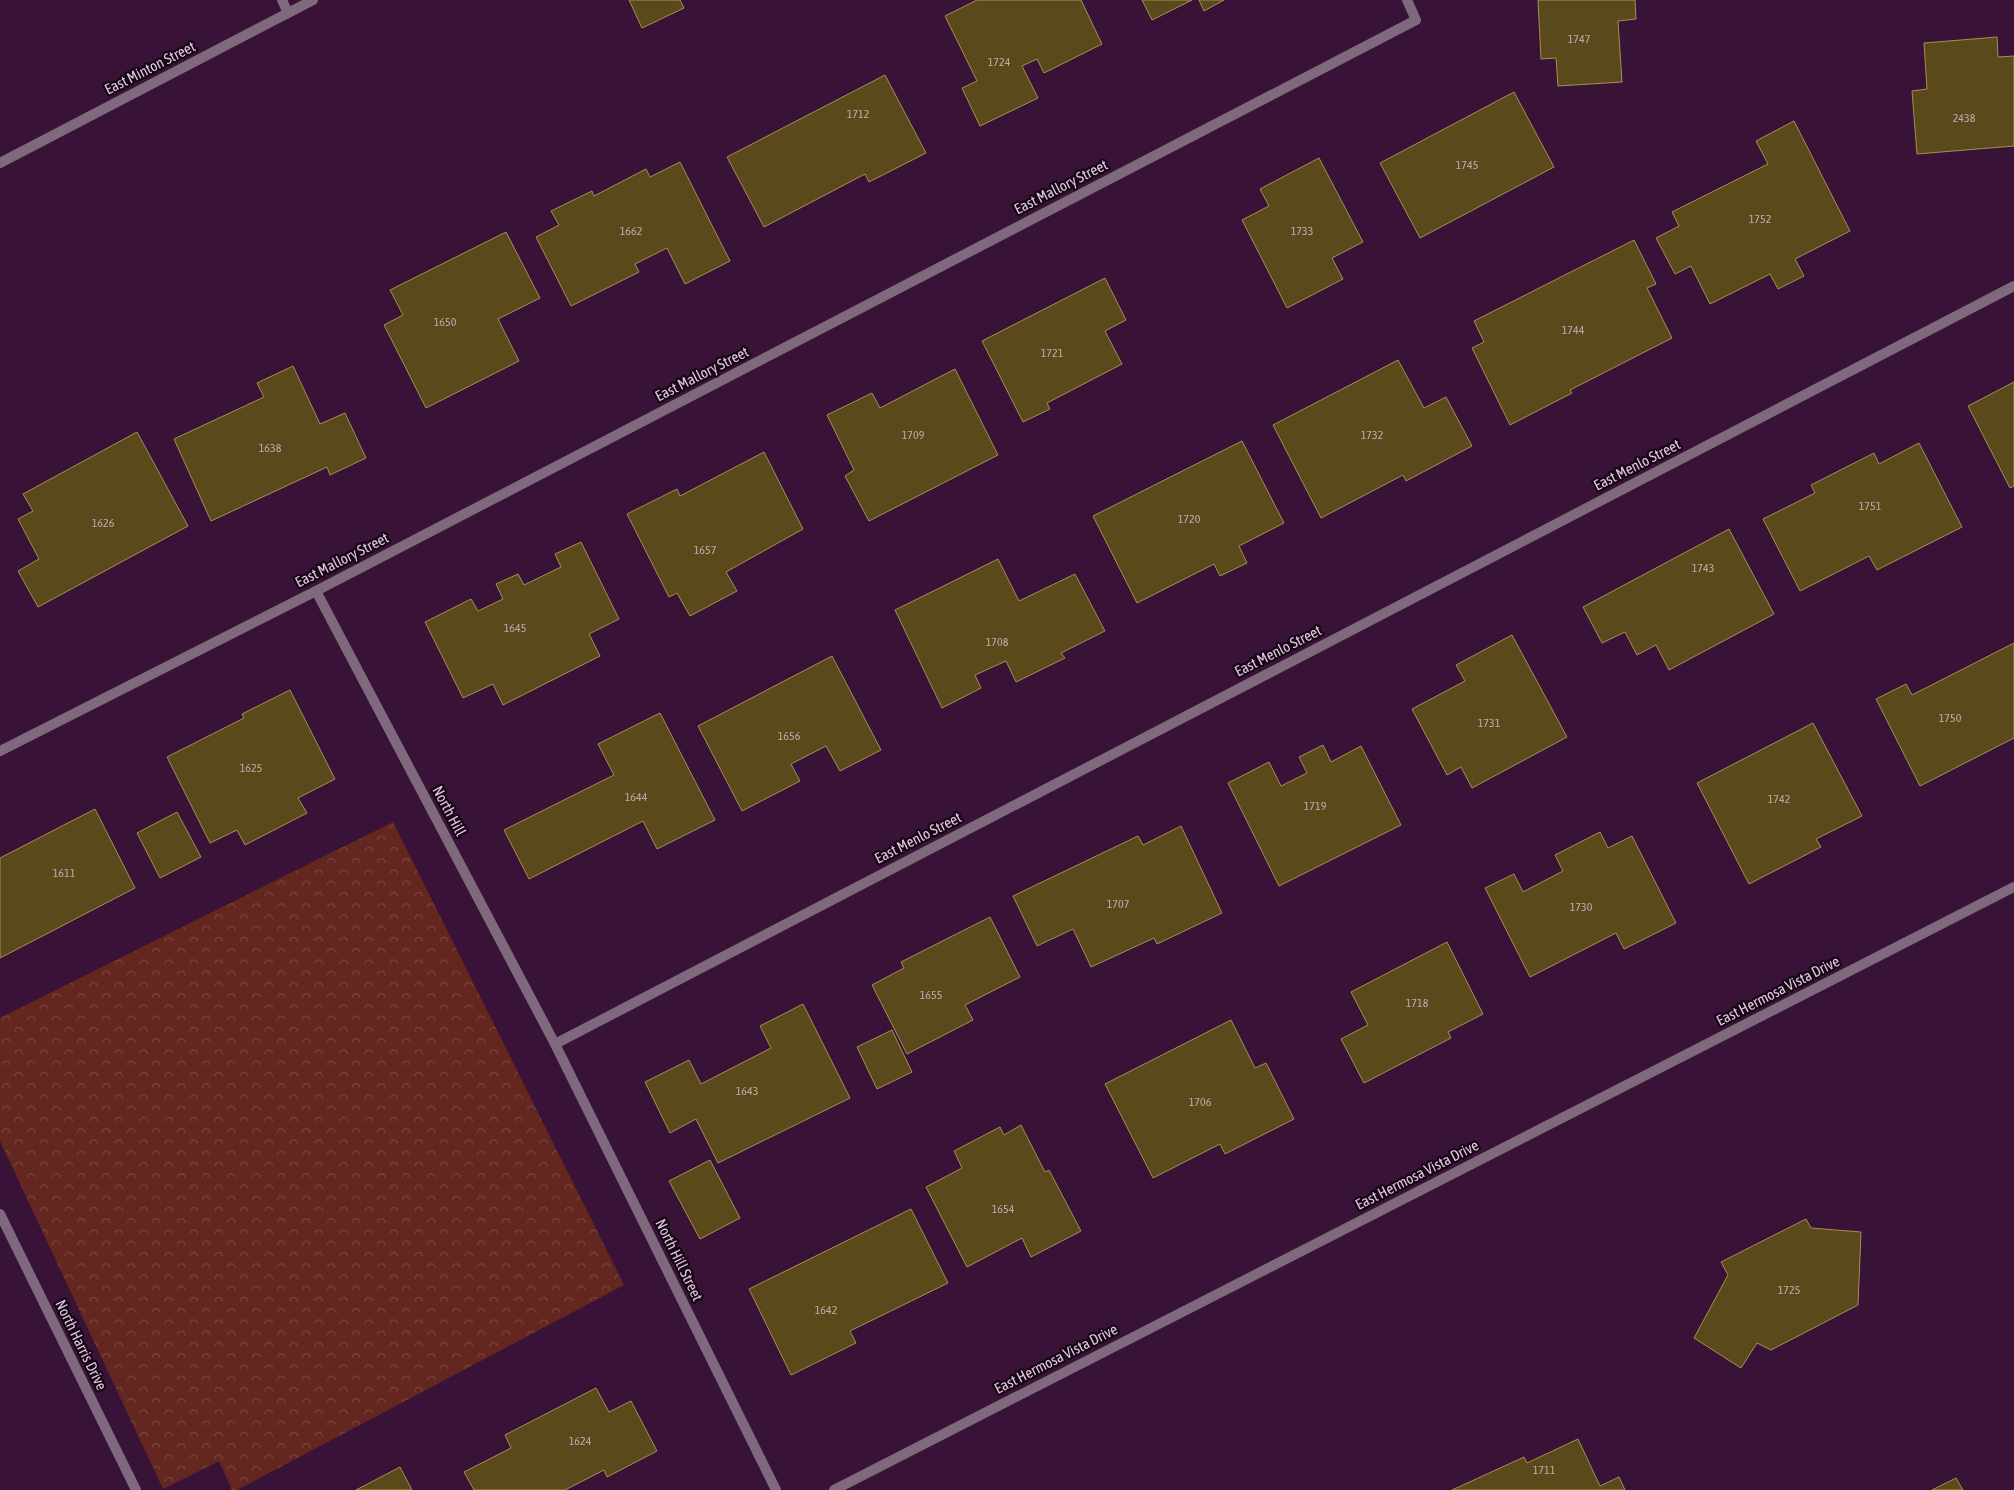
<svg xmlns="http://www.w3.org/2000/svg" width="2014" height="1490" viewBox="0 0 2014 1490" font-family="'Asap Condensed',sans-serif">
<style>
.park{fill:url(#park-crowns)}
.building{fill:#5a491a;stroke:#a68f54}
.lines{fill:none;stroke-linecap:round;stroke-linejoin:round}
.minor{stroke:#7f6a7d;stroke-width:10}
.tertiary{stroke:#7f6a7d;stroke-width:10}
.labels{text-anchor:middle;stroke-width:4.5;stroke-linejoin:round;paint-order:stroke}
.number-label{font-size:12px;fill:#bfa8ae}
.street-label{font-size:15px;fill:#e1c8df;stroke:#170716}
</style>
<defs>
<pattern id="park-crowns" width="20" height="18" patternUnits="userSpaceOnUse" patternTransform="scale(1.25)"><rect width="20" height="18" fill="#632720"/><path d="M2 6a3 3 0 1 1 6 0M12 15a3 3 0 1 1 6 0" fill="none" stroke="#794540"/></pattern>
</defs>
<rect width="100%" height="100%" fill="#391238"/>
<path class="park" d="M393,822L624,1285L237,1490H232L219,1461L163,1489L0,1141V1018Z"/>
<g class="building">
<path d="M629,0H680L684,8L642,28Z"/>
<path d="M977,0H1081L1102,44L1044,73L1037,59L1022,66L1038,98L980,126L962,88L977,81L945,16Z"/>
<path d="M1142,0H1192L1152,20Z"/>
<path d="M1199,0H1224L1204,11Z"/>
<path d="M1538,0H1635L1636,19L1618,21L1622,82L1558,86L1556,58L1541,59Z"/>
<path d="M1997,37L1998,57L2014,56V146L1917,154L1912,91L1927,89L1924,43Z"/>
<path d="M885,75L926,153L869,182L865,174L764,227L727,157Z"/>
<path d="M1514,92L1554,167L1420,238L1380,163Z"/>
<path d="M1794,121L1850,231L1795,259L1804,276L1778,289L1770,274L1710,304L1691,266L1675,274L1656,238L1679,226L1672,212L1768,164L1756,141Z"/>
<path d="M1319,158L1363,242L1332,258L1343,279L1287,308L1242,220L1269,206L1260,189Z"/>
<path d="M680,162L730,261L685,284L667,248L635,264L639,272L571,306L536,237L559,225L551,211L592,191L594,196L646,169L650,177Z"/>
<path d="M506,232L540,298L498,319L519,361L426,408L384,325L403,315L390,290Z"/>
<path d="M1634,240L1656,284L1647,288L1672,338L1570,390L1572,393L1510,425L1472,348L1484,342L1474,321Z"/>
<path d="M1105,278L1126,320L1105,331L1122,364L1047,403L1050,409L1023,422L982,341Z"/>
<path d="M1398,360L1424,408L1446,397L1472,446L1406,481L1403,475L1321,518L1273,425Z"/>
<path d="M293,366L320,424L345,413L366,458L330,475L327,467L211,521L174,439L264,397L257,383Z"/>
<path d="M955,369L998,455L869,521L845,476L854,470L827,415L872,393L880,408Z"/>
<path d="M2014,382V486L2010,488L1968,406Z"/>
<path d="M137,432L188,526L38,607L18,571L39,559L18,519L33,511L23,494Z"/>
<path d="M1242,441L1284,523L1239,546L1247,563L1220,576L1214,564L1137,603L1093,516Z"/>
<path d="M1919,443L1962,527L1877,570L1869,556L1800,591L1763,519L1815,493L1811,485L1874,453L1879,464Z"/>
<path d="M764,452L803,529L726,572L737,591L690,616L677,593L669,597L627,514L677,489L680,496Z"/>
<path d="M1729,529L1774,614L1669,670L1656,645L1637,655L1625,632L1602,643L1583,607Z"/>
<path d="M581,542L619,619L589,634L600,656L503,705L493,684L463,698L425,622L471,599L478,611L503,599L496,584L518,574L524,585L561,567L555,554Z"/>
<path d="M998,559L1019,601L1075,574L1105,631L1061,653L1065,658L1016,682L1006,661L975,675L981,688L942,708L895,610Z"/>
<path d="M1512,635L1567,737L1472,788L1461,767L1447,775L1412,709L1465,681L1456,665Z"/>
<path d="M2014,643V738L1920,786L1876,699L1906,684L1912,695Z"/>
<path d="M832,656L881,750L840,771L826,746L791,764L800,781L742,811L698,726Z"/>
<path d="M290,690L335,779L298,798L307,813L245,845L237,830L210,843L167,757L244,718L242,714Z"/>
<path d="M660,713L715,820L657,849L643,821L529,879L504,830L614,775L598,744Z"/>
<path d="M1813,723L1862,816L1816,839L1821,847L1749,884L1697,783Z"/>
<path d="M1323,745L1331,762L1361,746L1401,825L1279,886L1228,783L1269,762L1281,786L1307,773L1299,757Z"/>
<path d="M95,809L135,888L0,958V858Z"/>
<path d="M177,812L201,857L160,878L137,833Z"/>
<path d="M1181,826L1222,913L1157,944L1154,938L1091,967L1073,929L1037,946L1013,896L1138,836L1143,845Z"/>
<path d="M1600,832L1608,848L1632,836L1676,923L1624,949L1616,933L1530,977L1485,888L1514,874L1523,892L1563,871L1555,855Z"/>
<path d="M990,917L1020,977L965,1005L973,1020L907,1054L872,985L904,968L901,962Z"/>
<path d="M1447,942L1483,1014L1448,1032L1451,1038L1364,1083L1341,1039L1368,1025L1351,992Z"/>
<path d="M803,1004L850,1098L718,1163L696,1119L670,1133L645,1082L689,1060L701,1084L771,1048L760,1026Z"/>
<path d="M1231,1020L1255,1068L1266,1063L1294,1119L1225,1154L1220,1144L1153,1178L1105,1084Z"/>
<path d="M892,1030L912,1072L877,1089L857,1047Z"/>
<path d="M1021,1125L1045,1172L1049,1170L1081,1231L1031,1257L1022,1238L967,1267L926,1187L962,1168L954,1151L1000,1127L1004,1135Z"/>
<path d="M710,1160L740,1218L700,1239L669,1181Z"/>
<path d="M911,1209L948,1283L850,1331L856,1343L791,1375L749,1289Z"/>
<path d="M1806,1219L1811,1228L1861,1232L1858,1305L1771,1350L1757,1343L1741,1368L1694,1338L1728,1275L1721,1262Z"/>
<path d="M596,1388L609,1412L631,1401L657,1451L607,1477L604,1470L565,1490H474L464,1472L511,1448L505,1435Z"/>
<path d="M1578,1439L1600,1486L1619,1477L1625,1490H1452L1524,1457L1527,1463Z"/>
<path d="M400,1467L412,1490H356Z"/>
<path d="M1956,1478L1963,1490H1932Z"/>
</g>
<g class="lines">
<g class="minor">
<path d="M282,0L288,13"/>
<path d="M0,163L313,0"/>
<path d="M316,591L555,1044L776,1490"/>
<path d="M0,751L316,591L1416,20L1407,0"/>
<path d="M555,1044L2014,286"/>
<path d="M834,1490L2014,887"/>
</g>
<path class="tertiary" d="M0,1214L136,1490"/>
</g>
<g class="labels">
<g class="number-label">
<text x="1579" y="43">1747</text>
<text x="999" y="66">1724</text>
<text x="858" y="118">1712</text>
<text x="1964" y="122">2438</text>
<text x="1467" y="169">1745</text>
<text x="1760" y="223">1752</text>
<text x="631" y="235">1662</text>
<text x="1302" y="235">1733</text>
<text x="445" y="326">1650</text>
<text x="1573" y="334">1744</text>
<text x="1052" y="357">1721</text>
<text x="913" y="439">1709</text>
<text x="1372" y="439">1732</text>
<text x="270" y="452">1638</text>
<text x="1870" y="510">1751</text>
<text x="1189" y="523">1720</text>
<text x="103" y="527">1626</text>
<text x="705" y="554">1657</text>
<text x="1703" y="572">1743</text>
<text x="515" y="632">1645</text>
<text x="997" y="646">1708</text>
<text x="1950" y="722">1750</text>
<text x="1489" y="727">1731</text>
<text x="789" y="740">1656</text>
<text x="251" y="772">1625</text>
<text x="636" y="801">1644</text>
<text x="1779" y="803">1742</text>
<text x="1315" y="810">1719</text>
<text x="64" y="877">1611</text>
<text x="1118" y="908">1707</text>
<text x="1581" y="911">1730</text>
<text x="931" y="999">1655</text>
<text x="1417" y="1007">1718</text>
<text x="747" y="1095">1643</text>
<text x="1200" y="1106">1706</text>
<text x="1003" y="1213">1654</text>
<text x="1789" y="1294">1725</text>
<text x="826" y="1314">1642</text>
<text x="580" y="1445">1624</text>
<text x="1544" y="1474">1711</text>
</g>
<g class="street-label">
<text transform="translate(150 68) rotate(-27)" y="5">East Minton Street</text>
<text transform="translate(1061 187) rotate(-27)" y="5">East Mallory Street</text>
<text transform="translate(702 374) rotate(-27)" y="5">East Mallory Street</text>
<text transform="translate(1637 465) rotate(-27)" y="5">East Menlo Street</text>
<text transform="translate(342 560) rotate(-27)" y="5">East Mallory Street</text>
<text transform="translate(1278 651) rotate(-27)" y="5">East Menlo Street</text>
<text transform="translate(449 811) rotate(62)" y="5">North Hill</text>
<text transform="translate(918 838) rotate(-27)" y="5">East Menlo Street</text>
<text transform="translate(1778 991) rotate(-27)" y="5">East Hermosa Vista Drive</text>
<text transform="translate(1417 1175) rotate(-27)" y="5">East Hermosa Vista Drive</text>
<text transform="translate(679 1260) rotate(64)" y="5">North Hill Street</text>
<text transform="translate(81 1345) rotate(64)" y="5">North Harris Drive</text>
<text transform="translate(1056 1359) rotate(-27)" y="5">East Hermosa Vista Drive</text>
</g>
</g>
</svg>
